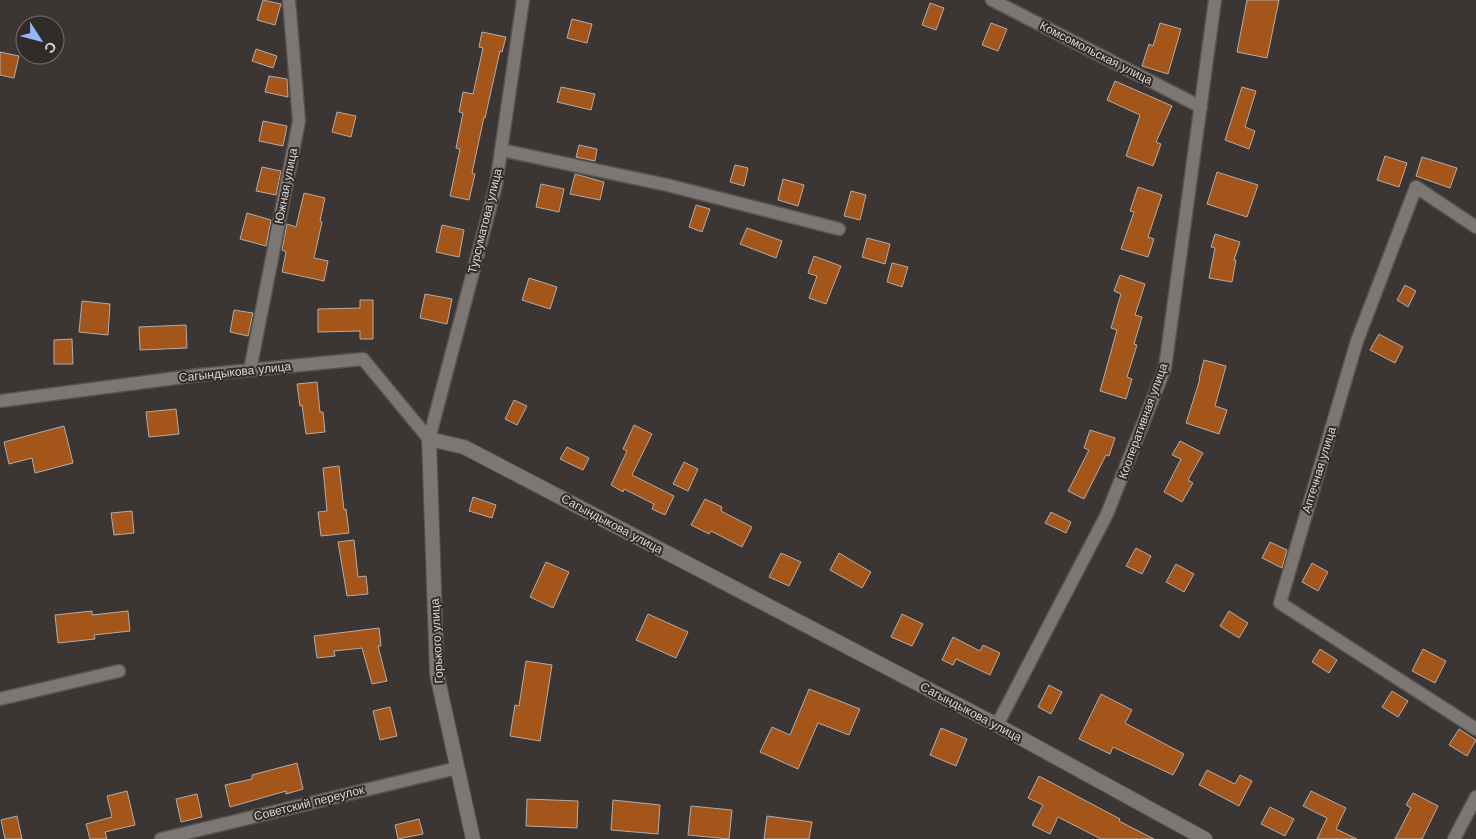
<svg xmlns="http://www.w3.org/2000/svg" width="1476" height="839" viewBox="0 0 1476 839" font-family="'Work Sans',sans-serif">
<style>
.building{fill:#a4561a;stroke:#b3aca9}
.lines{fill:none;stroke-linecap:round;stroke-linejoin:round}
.minor-casing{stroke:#56524f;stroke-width:15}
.tertiary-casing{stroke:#56524f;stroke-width:16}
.minor{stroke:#7d7773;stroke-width:12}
.tertiary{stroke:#7d7773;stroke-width:14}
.labels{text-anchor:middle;stroke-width:4;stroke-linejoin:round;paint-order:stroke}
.street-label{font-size:12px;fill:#dad7d5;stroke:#312c29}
</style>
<rect width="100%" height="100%" fill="#3b3633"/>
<g class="building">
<path d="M263,0L281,4L275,25L257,20Z"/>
<path d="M1247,0H1279L1267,58L1237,52Z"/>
<path d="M930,3L944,8L936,30L922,25Z"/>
<path d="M572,19L592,24L587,43L567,38Z"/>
<path d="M991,23L1007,29L998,51L982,45Z"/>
<path d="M1160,23L1181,29L1168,74L1142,66L1149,44L1153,46Z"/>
<path d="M482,32L506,37L502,52L500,51L485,118L484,117L472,173L475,174L469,200L450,196L460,149L456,148L463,113L459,112L463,92L473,94L483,48L479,47Z"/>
<path d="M256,49L277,56L273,68L252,61Z"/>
<path d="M0,52L19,56L14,78L0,75Z"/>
<path d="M269,76L287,79L288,97L265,92Z"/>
<path d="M1115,81L1172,106L1156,142L1161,144L1153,166L1126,156L1140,115L1107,100Z"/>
<path d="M561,87L595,94L591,110L557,102Z"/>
<path d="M1242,87L1256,91L1245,127L1255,131L1249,149L1225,140Z"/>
<path d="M337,112L356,116L351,137L332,132Z"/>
<path d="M263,121L287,126L283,146L259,141Z"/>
<path d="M579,145L597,149L595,161L576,157Z"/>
<path d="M1385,156L1407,163L1399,187L1377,180Z"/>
<path d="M1422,157L1457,168L1450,188L1416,176Z"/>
<path d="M735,165L748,168L744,186L730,182Z"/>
<path d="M262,167L281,171L276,195L256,191Z"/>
<path d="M1217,172L1258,185L1247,217L1207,204Z"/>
<path d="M575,174L604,182L600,200L570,194Z"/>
<path d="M783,179L804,185L798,206L778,200Z"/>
<path d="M541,184L564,189L559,212L536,207Z"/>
<path d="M1138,187L1162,195L1148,237L1154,239L1148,257L1121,249L1134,212L1130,211Z"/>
<path d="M851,191L866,195L860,220L844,216Z"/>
<path d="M304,193L325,198L320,221L322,222L314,258L328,261L324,281L282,272L286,252L282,250L287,224L296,227Z"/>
<path d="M696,205L710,209L702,232L689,227Z"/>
<path d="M247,213L271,220L266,246L240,239Z"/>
<path d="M442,225L464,230L459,257L436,252Z"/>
<path d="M747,228L782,241L776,258L740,244Z"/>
<path d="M1215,234L1240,242L1234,260H1236L1232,282L1209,278L1215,248L1211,247Z"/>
<path d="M867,238L890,244L885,264L862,257Z"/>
<path d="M814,256L841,266L826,304L809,298L817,276L808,273Z"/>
<path d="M892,263L908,267L902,287L887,282Z"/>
<path d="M1120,275L1145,284L1135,315L1142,317L1134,344L1137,345L1127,377L1132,379L1126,399L1100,391L1117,330L1111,328L1121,294L1114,291Z"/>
<path d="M529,278L557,287L550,309L522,300Z"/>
<path d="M1405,285L1416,291L1408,307L1397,300Z"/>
<path d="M425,294L452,299L447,324L420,318Z"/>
<path d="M360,300H373V339H360V331L318,332V309L360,308Z"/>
<path d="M82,301L110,304L108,335L79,332Z"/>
<path d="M234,310L253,313L248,336L230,332Z"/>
<path d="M186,325L187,348L140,350L139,327Z"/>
<path d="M1379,334L1403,347L1395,363L1370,350Z"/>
<path d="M72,339L73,364H54V340Z"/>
<path d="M1204,360L1226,366L1215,406L1227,410L1219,434L1186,423L1200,379H1199Z"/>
<path d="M317,382L320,412H323L325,432L306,434L302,405L300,406L297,384Z"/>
<path d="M514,400L527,406L517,425L505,419Z"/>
<path d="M176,409L179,434L149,437L146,412Z"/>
<path d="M634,425L652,434L632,475L674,496L665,515L652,509L654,504L624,489L623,492L611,485L627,451L623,449Z"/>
<path d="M64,426L73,463L35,473L32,458L9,464L4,442Z"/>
<path d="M1090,430L1115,438L1109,456L1106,455L1084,499L1068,491L1089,450L1084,448Z"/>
<path d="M1180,441L1203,453L1188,480L1193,483L1182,502L1164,492L1181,459L1172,455Z"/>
<path d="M567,447L589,458L583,470L560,459Z"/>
<path d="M684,462L698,469L688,491L673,484Z"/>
<path d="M339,466L344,510L346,509L349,533L321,536L318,512L327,511L323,468Z"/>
<path d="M473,497L496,505L492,518L469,511Z"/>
<path d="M705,499L722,507L721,511L752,527L742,547L711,531L709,534L691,525Z"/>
<path d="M132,511L134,533L114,535L111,513Z"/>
<path d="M1051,512L1071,522L1066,533L1045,523Z"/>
<path d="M354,540L358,577L366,576L368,594L347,596L338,542Z"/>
<path d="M1270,542L1287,550L1282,568L1262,558Z"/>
<path d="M1136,548L1151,556L1142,574L1126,566Z"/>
<path d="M781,553L801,562L789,586L769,577Z"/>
<path d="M839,553L871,572L862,588L830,570Z"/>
<path d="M546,562L569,572L553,608L530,597Z"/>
<path d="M1312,563L1328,572L1318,591L1302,582Z"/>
<path d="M1176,564L1194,574L1184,592L1166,582Z"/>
<path d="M92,611V615L128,611L130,631L94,635L95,639L58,643L55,615Z"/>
<path d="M1229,611L1248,623L1239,638L1220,626Z"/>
<path d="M648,614L688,632L676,658L636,640Z"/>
<path d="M902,614L923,624L912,646L891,637Z"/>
<path d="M379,628L381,646H378L387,681L372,684L362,648L334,651L335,656L317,658L314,636Z"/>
<path d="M953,637L980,651L983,645L1000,653L990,675L956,659L953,665L942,660Z"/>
<path d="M1320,649L1337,660L1329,673L1312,662Z"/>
<path d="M1423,649L1446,661L1435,683L1412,671Z"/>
<path d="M526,661L552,665L540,741L510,736L515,705L519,706Z"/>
<path d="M1049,685L1062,692L1051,714L1038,707Z"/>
<path d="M809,689L860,709L849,735L818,723L798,769L760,752L772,727L790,735Z"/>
<path d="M1392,691L1408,701L1398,717L1382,707Z"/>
<path d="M1101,694L1132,710L1125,723L1184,754L1173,775L1113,747L1110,754L1079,739Z"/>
<path d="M390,707L397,736L380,740L373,711Z"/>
<path d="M941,728L967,739L956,766L930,755Z"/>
<path d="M1459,729L1476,740L1467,756L1449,745Z"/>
<path d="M297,763L303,789L286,794V791L230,807L225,785L252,779V775Z"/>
<path d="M1207,770L1235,784L1240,775L1252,781L1239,806L1199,785Z"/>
<path d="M1039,776L1120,819L1119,821L1154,839H1101L1058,817L1050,834L1032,825L1043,805L1028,798Z"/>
<path d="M127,791L135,825L105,832L107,839H90L86,824L112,817L107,796Z"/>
<path d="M1311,791L1346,808L1336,829L1357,839H1317L1327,818L1303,806Z"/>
<path d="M1413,793L1438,806L1422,839H1395L1411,808L1406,805Z"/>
<path d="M197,794L202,817L181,822L176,799Z"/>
<path d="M527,799L578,801L577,828L526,826Z"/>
<path d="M613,800L660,805L658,834L611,830Z"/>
<path d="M691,806L732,810L729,839L688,835Z"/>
<path d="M1270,807L1294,819L1285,836L1261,824Z"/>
<path d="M17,816L22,839H5L1,820Z"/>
<path d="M767,816L812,822L809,839H764Z"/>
<path d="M419,819L423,834L398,839L395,825Z"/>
</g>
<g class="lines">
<defs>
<g id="minor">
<path d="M992,0L1201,107"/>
<path d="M501,150L667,185L839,229"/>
<path d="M1476,227L1416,187L1357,341L1280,603L1476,729"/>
<path d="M250,370L299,121L289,0"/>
<path d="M0,401L199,375L363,359L429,439"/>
<path d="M429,439L496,185L523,0"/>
<path d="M0,699L119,671"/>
<path d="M997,725L1107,514L1165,368L1215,0"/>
<path d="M161,839L457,768"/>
<path d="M1454,839L1476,797"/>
</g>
<path id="tertiary" d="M473,839L437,675L429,439L464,447L997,725L1205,839"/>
</defs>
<use href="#minor" class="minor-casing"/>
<use href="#tertiary" class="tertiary-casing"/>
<use href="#minor" class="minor"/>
<use href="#tertiary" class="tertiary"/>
</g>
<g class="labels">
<g class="street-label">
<text transform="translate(1096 53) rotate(27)" y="4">Комсомольская улица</text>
<text transform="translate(286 186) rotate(-79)" y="4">Южная улица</text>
<text transform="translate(485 221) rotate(-76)" y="4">Турсуматова улица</text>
<text transform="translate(235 372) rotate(-6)" y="4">Сагындыкова улица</text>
<text transform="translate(1143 421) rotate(-70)" y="4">Кооперативная улица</text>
<text transform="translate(1319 470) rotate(-73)" y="4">Аптечная улица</text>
<text transform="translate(612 524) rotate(28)" y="4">Сагындыкова улица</text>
<text transform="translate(437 641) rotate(-93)" y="4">Горького улица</text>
<text transform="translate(971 712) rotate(28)" y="4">Сагындыкова улица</text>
<text transform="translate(309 803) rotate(-14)" y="4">Советский переулок</text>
</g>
</g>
<g transform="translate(40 40) rotate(126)"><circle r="24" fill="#312c29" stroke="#75706e"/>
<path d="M0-4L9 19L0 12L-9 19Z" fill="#96b6fd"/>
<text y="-8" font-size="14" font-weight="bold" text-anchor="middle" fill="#dad7d5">С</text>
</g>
</svg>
